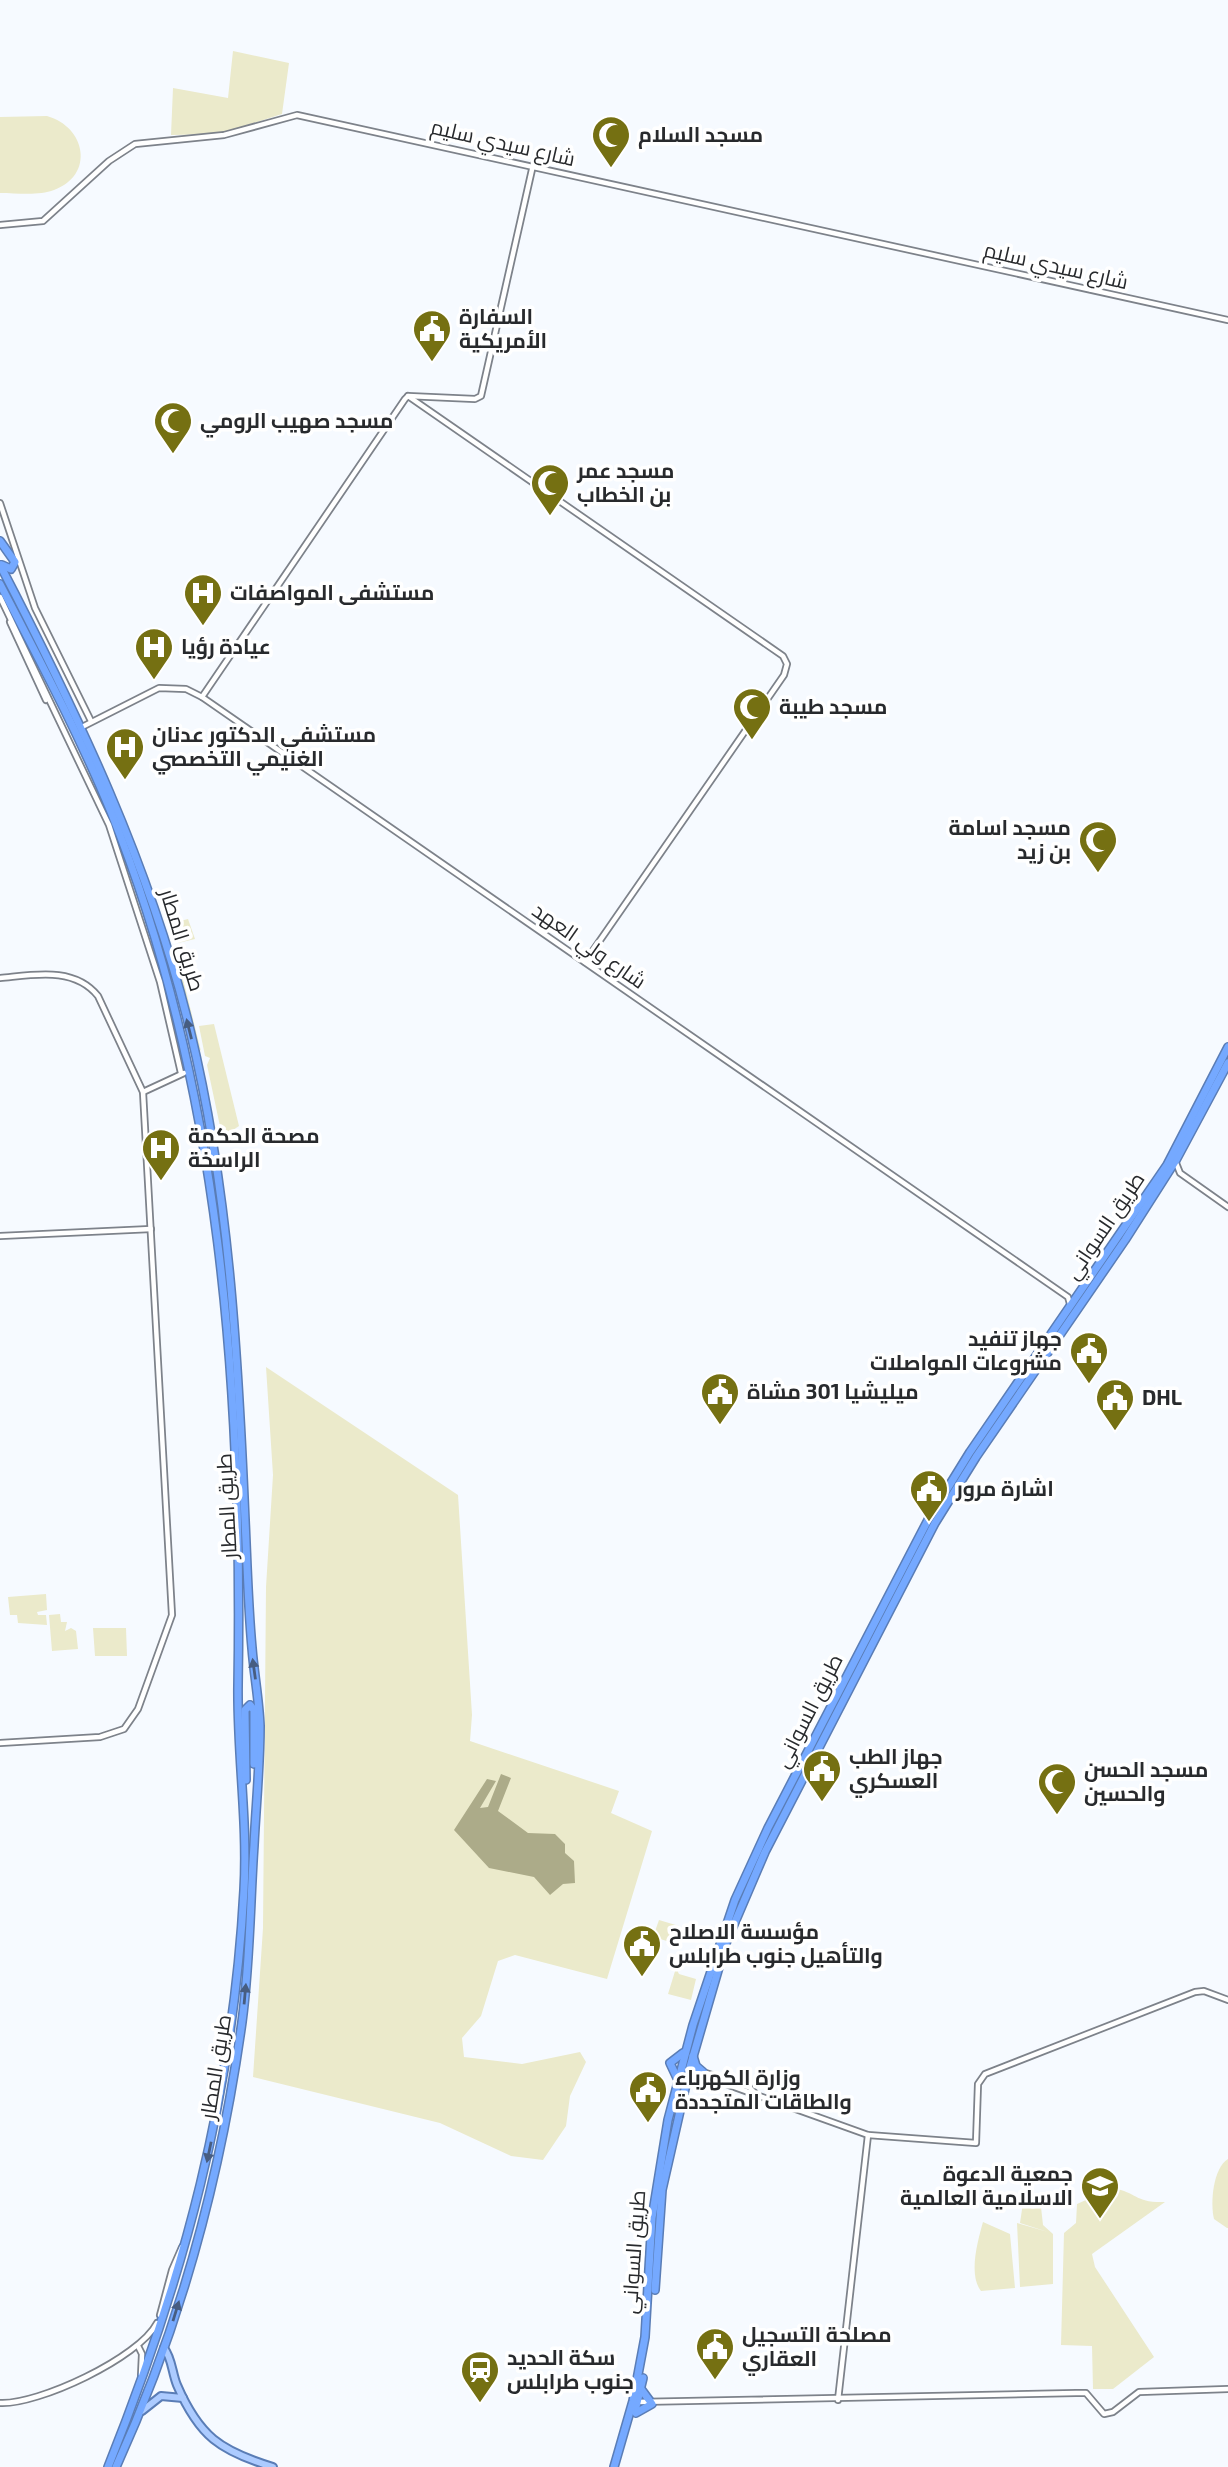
<svg xmlns="http://www.w3.org/2000/svg" width="1228" height="2467" viewBox="0 0 1228 2467" font-family="'Exo 2',Cairo,sans-serif">
<style>
.green{fill:#ebeacb}
.water{fill:#acab89}
.lines{fill:none;stroke-linecap:round;stroke-linejoin:round}
.secondary-casing{stroke:#7d828a;stroke-width:8}
.primary-casing{stroke:#5a7db6;stroke-width:10}
.highway-casing{stroke:#5a7db6;stroke-width:10}
.secondary{stroke:#fff;stroke-width:4.5}
.primary{stroke:#accbff;stroke-width:6}
.highway{stroke:#75a9ff;stroke-width:7}
.oneway{fill:#475d81}
.labels{text-anchor:middle;stroke-width:7;stroke-linejoin:round;paint-order:stroke}
.poi-label{font-size:21px;font-weight:bold;fill:#282a2d;stroke:#fff;text-anchor:start}
.street-label{font-size:21px;fill:#282a2d;stroke:#fff}
</style>
<rect width="100%" height="100%" fill="#f6faff"/>
<g class="green">
<path d="M233,51L289,63L282,114L219,134L171,135L173,88L228,98Z"/>
<path d="M47,116C86,127 95,175 54,190C39,196 17,193 0,193V117Z"/>
<path d="M188,919L195,939L178,943L172,923Z"/>
<path d="M181,978L183,979L201,1051L197,1046Z"/>
<path d="M214,1024L239,1126L227,1134L221,1131L207,1065L210,1058L205,1056L199,1026Z"/>
<path d="M266,1367L458,1495L472,1715L470,1741L619,1791L611,1813L652,1831L607,1979L515,1955L498,1961L481,2016L462,2038L464,2057L522,2064L580,2052L586,2062L570,2096L566,2126L543,2160L511,2156L440,2123L253,2077L263,1928L266,1587L273,1475Z"/>
<path d="M46,1594L47,1610L37,1612L38,1615H46L47,1625L18,1623L17,1615H10L8,1597Z"/>
<path d="M60,1614L61,1622H67L65,1631L71,1628L76,1631L78,1649L52,1651L49,1615Z"/>
<path d="M93,1628H126L127,1656H95Z"/>
<path d="M659,1920L679,1926L674,1943L653,1937Z"/>
<path d="M676,1968L679,1974L696,1979L691,2000L668,1994Z"/>
<path d="M1228,2159V2228H1227L1214,2219C1210,2203 1213,2168 1228,2159Z"/>
<path d="M1113,2188C1138,2193 1135,2203 1165,2202L1092,2254L1095,2267L1154,2357L1113,2389H1093L1092,2346L1061,2345L1064,2233L1076,2223L1077,2204Z"/>
<path d="M1024,2196L1041,2207L1043,2225L1053,2234V2284L1020,2287L1017,2223L1048,2232L1020,2223Z"/>
<path d="M983,2222L1010,2234L1015,2288L981,2291C968,2275 978,2240 983,2222Z"/>
</g>
<path class="water" d="M501,1774L511,1778L498,1811L528,1833L555,1834L565,1844V1853L574,1861L575,1883L563,1884L550,1895L534,1877L489,1868L454,1830L487,1779L496,1781L480,1808L488,1807Z"/>
<g class="lines">
<defs>
<g id="secondary">
<path d="M0,225L43,221L109,161L135,144L224,135L297,115L1228,320"/>
<path d="M408,396L475,399L481,396L533,165"/>
<path d="M0,503L35,608L91,721"/>
<path d="M0,597L109,825L160,982L181,1073"/>
<path d="M10,622L46,700"/>
<path d="M202,697L405,399L408,396L783,656L787,664L784,675L585,962"/>
<path d="M82,727L159,688L186,689L202,697L1068,1297L1070,1304"/>
<path d="M0,978C33,975 74,966 98,996L143,1092L172,1615L138,1709L124,1729L100,1737L0,1743"/>
<path d="M143,1092L184,1073"/>
<path d="M1176,1163L1180,1173L1228,1207"/>
<path d="M0,1236L151,1229"/>
<path d="M687,2070L868,2135L976,2143L978,2084L985,2074L1195,1992L1204,1991L1228,2000"/>
<path d="M703,2072L749,2087L755,2093"/>
<path d="M160,2315L172,2270L182,2247"/>
<path d="M138,2346L142,2354L141,2375"/>
<path d="M838,2400L868,2135"/>
<path d="M637,2402L1076,2393H1086L1104,2414L1113,2412L1139,2392L1228,2389"/>
<path d="M0,2403C38,2405 139,2358 157,2323"/>
</g>
<g id="primary">
<path d="M164,2348C172,2358 172,2373 177,2385C199,2436 220,2451 273,2467"/>
<path d="M142,2411L161,2396L183,2398"/>
</g>
<g id="highway">
<path d="M0,541L15,562L11,569L2,565"/>
<path d="M0,565C78,715 150,865 190,1030C229,1190 238,1356 245,1520C247,1562 248,1605 252,1648C254,1674 259,1700 260,1726C260,1766 256,1805 254,1845C250,1904 250,1963 242,2022C221,2174 180,2327 116,2467"/>
<path d="M0,584C39,659 79,734 111,812C221,1085 243,1394 238,1686C237,1754 248,1822 244,1890C233,2094 184,2278 108,2467"/>
<path d="M246,1780L245,1710L250,1705L254,1710V1764"/>
<path d="M693,2056L696,2066L703,2072"/>
<path d="M677,2078L670,2063L683,2053"/>
<path d="M686,2084L695,2076H703"/>
<path d="M655,2290L662,2190L690,2067L726,1943L765,1852L935,1523L976,1457L1125,1240L1176,1160L1228,1063"/>
<path d="M635,2411L643,2378"/>
<path d="M636,2413L652,2404L641,2389"/>
<path d="M614,2467L633,2401L645,2337L652,2218L668,2120L693,2025L735,1900L768,1828L928,1520L970,1452L1167,1165L1228,1047"/>
</g>
</defs>
<use href="#secondary" class="secondary-casing"/>
<use href="#primary" class="primary-casing"/>
<use href="#highway" class="highway-casing"/>
<use href="#secondary" class="secondary"/>
<use href="#primary" class="primary"/>
<use href="#highway" class="highway"/>
</g>
<defs><path id="oneway-solid" d="M-6-.8H1V-3.2L6.5 0L1 3.2V.8H-6Z" transform="scale(1.75)"/></defs>
<g class="oneway">
<use href="#oneway-solid" transform="translate(189 1029) rotate(-104)"/>
<use href="#oneway-solid" transform="translate(254 1669) rotate(-98)"/>
<use href="#oneway-solid" transform="translate(245 1994) rotate(-85)"/>
<use href="#oneway-solid" transform="translate(209 2152) rotate(102)"/>
<use href="#oneway-solid" transform="translate(176 2311) rotate(-73)"/>
</g>
<defs>
<symbol id="mosque-pin" viewBox="-11 -11 22 30"><path d="M0 17L-7.5 6A9.5 9.5 0 1 1 7.5 6Z" fill="#757012" stroke="#fff"/><path d="M3.5-4.9A6 6 0 1 0 3.5 4.9A5 5 0 1 1 3.5-4.9Z" fill="#fff"/></symbol>
<symbol id="civic-pin" viewBox="-11 -11 22 30"><path d="M0 17L-7.5 6A9.5 9.5 0 1 1 7.5 6Z" fill="#757012" stroke="#fff"/><path d="M-.6-6.5H3V-4.5H.6V-3L4-1V1h2V6H-6V1h2V-1L-.6-3ZM-1.2 2.5V6h2.4V2.5Z" fill="#fff"/></symbol>
<symbol id="hospital-pin" viewBox="-11 -11 22 30"><path d="M0 17L-7.5 6A9.5 9.5 0 1 1 7.5 6Z" fill="#757012" stroke="#fff"/><path d="M-5-5h3v3.5h4V-5h3V5h-3V1.5h-4V5h-3Z" fill="#fff"/></symbol>
<symbol id="university-pin" viewBox="-11 -11 22 30"><path d="M0 17L-7.5 6A9.5 9.5 0 1 1 7.5 6Z" fill="#757012" stroke="#fff"/><path d="M0-5L7-2L0 1L-7-2ZM-4 1L0 2.5L4 1V4Q0 6-4 4Z" fill="#fff"/></symbol>
<symbol id="station-pin" viewBox="-11 -11 22 30"><path d="M0 17L-7.5 6A9.5 9.5 0 1 1 7.5 6Z" fill="#757012" stroke="#fff"/><path d="M-3-6H3Q5-6 5-4V2Q5 4 3 4L4.5 6H3L1.5 4h-3L-3 6H-4.5L-3 4Q-5 4-5 2V-4Q-5-6-3-6ZM-3.5-4v3h7v-3ZM-3.5 1v1.5H-2V1ZM2 1v1.5H3.5V1Z" fill="#fff"/></symbol>
</defs>
<g fill-rule="evenodd">
<use href="#mosque-pin" x="589" y="113" width="44" height="60"/>
<use href="#civic-pin" x="410" y="307" width="44" height="60"/>
<use href="#mosque-pin" x="151" y="399" width="44" height="60"/>
<use href="#mosque-pin" x="528" y="461" width="44" height="60"/>
<use href="#hospital-pin" x="181" y="571" width="44" height="60"/>
<use href="#hospital-pin" x="132" y="625" width="44" height="60"/>
<use href="#mosque-pin" x="730" y="685" width="44" height="60"/>
<use href="#hospital-pin" x="103" y="725" width="44" height="60"/>
<use href="#mosque-pin" x="1076" y="818" width="44" height="60"/>
<use href="#hospital-pin" x="139" y="1126" width="44" height="60"/>
<use href="#civic-pin" x="1067" y="1329" width="44" height="60"/>
<use href="#civic-pin" x="698" y="1370" width="44" height="60"/>
<use href="#civic-pin" x="1093" y="1376" width="44" height="60"/>
<use href="#civic-pin" x="907" y="1467" width="44" height="60"/>
<use href="#civic-pin" x="800" y="1747" width="44" height="60"/>
<use href="#mosque-pin" x="1035" y="1760" width="44" height="60"/>
<use href="#civic-pin" x="620" y="1922" width="44" height="60"/>
<use href="#civic-pin" x="626" y="2068" width="44" height="60"/>
<use href="#university-pin" x="1078" y="2164" width="44" height="60"/>
<use href="#civic-pin" x="693" y="2325" width="44" height="60"/>
<use href="#station-pin" x="458" y="2348" width="44" height="60"/>
</g>
<g class="labels">
<g class="poi-label">
<text x="638" y="142">مسجد السلام</text>
<text x="459" y="324">السفارة<tspan x="459" dy="24">الأمريكية</tspan></text>
<text x="200" y="428">مسجد صهيب الرومي</text>
<text x="577" y="478">مسجد عمر<tspan x="577" dy="24">بن الخطاب</tspan></text>
<text x="230" y="600">مستشفى المواصفات</text>
<text x="181" y="654">عيادة رؤيا</text>
<text x="779" y="714">مسجد طيبة</text>
<text x="152" y="742">مستشفي الدكتور عدنان<tspan x="152" dy="24">الغنيمي التخصصي</tspan></text>
<text x="1071" y="835" text-anchor="end">مسجد اسامة<tspan x="1071" dy="24">بن زيد</tspan></text>
<text x="188" y="1143">مصحة الحكمة<tspan x="188" dy="24">الراسخة</tspan></text>
<text x="1062" y="1346" text-anchor="end">جهاز تنفيد<tspan x="1062" dy="24">مشروعات المواصلات</tspan></text>
<text x="747" y="1399">ميليشيا 301 مشاة</text>
<text x="1142" y="1405">DHL</text>
<text x="956" y="1496">اشارة مرور</text>
<text x="849" y="1764">جهاز الطب<tspan x="849" dy="24">العسكري</tspan></text>
<text x="1084" y="1777">مسجد الحسن<tspan x="1084" dy="24">والحسين</tspan></text>
<text x="669" y="1939">مؤسسة الاصلاح<tspan x="669" dy="24">والتأهيل جنوب طرابلس</tspan></text>
<text x="675" y="2085">وزارة الكهرباء<tspan x="675" dy="24">والطاقات المتجددة</tspan></text>
<text x="1073" y="2181" text-anchor="end">جمعية الدعوة<tspan x="1073" dy="24">الاسلامية العالمية</tspan></text>
<text x="742" y="2342">مصلحة التسجيل<tspan x="742" dy="24">العقاري</tspan></text>
<text x="507" y="2365">سكة الحديد<tspan x="507" dy="24">جنوب طرابلس</tspan></text>
</g>
<g class="street-label">
<text transform="translate(503 143) rotate(13)" y="7">شارع سيدي سليم</text>
<text transform="translate(1056 266) rotate(13)" y="7">شارع سيدي سليم</text>
<text transform="translate(182 940) rotate(73)" y="7">طريق المطار</text>
<text transform="translate(589 946) rotate(35)" y="7">شارع ولي العهد</text>
<text transform="translate(1105 1226) rotate(-56)" y="7">طريق السواني</text>
<text transform="translate(227 1506) rotate(-93)" y="7">طريق المطار</text>
<text transform="translate(809 1711) rotate(-63)" y="7">طريق السواني</text>
<text transform="translate(216 2067) rotate(-81)" y="7">طريق المطار</text>
<text transform="translate(634 2252) rotate(-86)" y="7">طريق السواني</text>
</g>
</g>
</svg>
